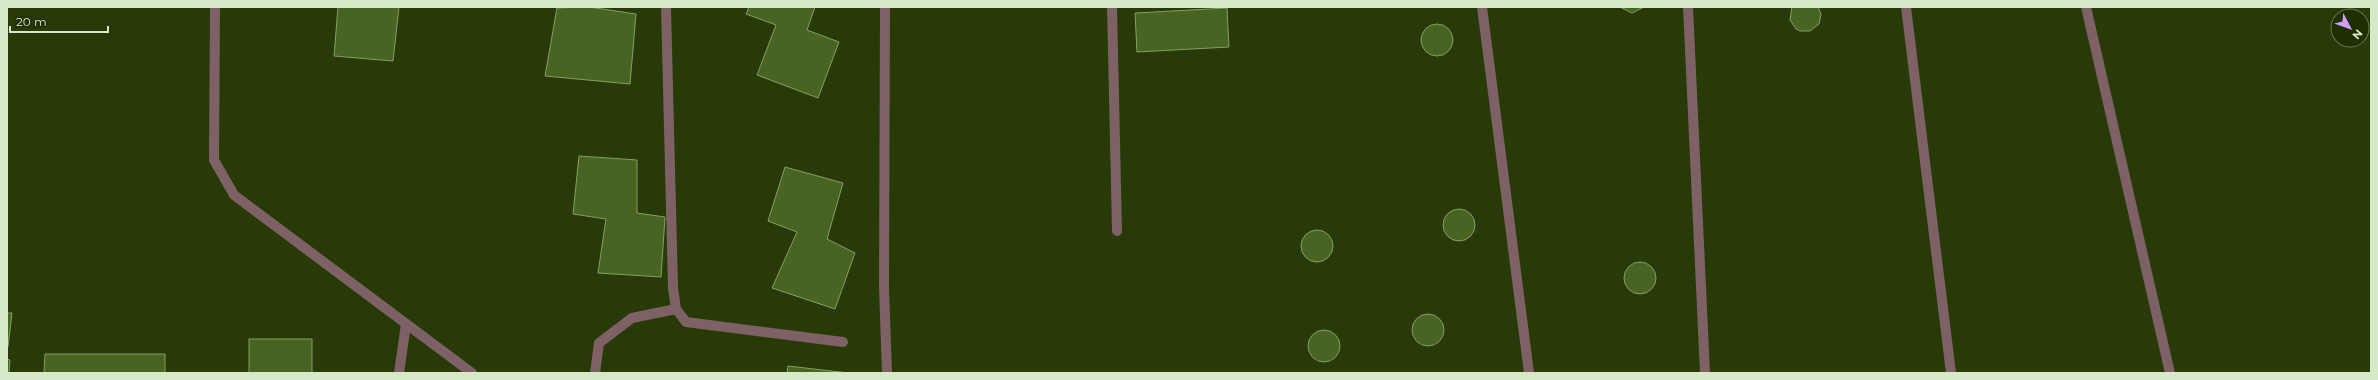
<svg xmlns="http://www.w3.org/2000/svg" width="2378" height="380" viewBox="0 0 2378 380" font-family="Montserrat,sans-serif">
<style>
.building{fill:#496323;stroke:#84a160}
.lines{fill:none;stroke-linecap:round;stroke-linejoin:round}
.service{stroke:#7d6165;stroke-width:10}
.minor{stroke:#7d6165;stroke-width:10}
.tertiary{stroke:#7d6165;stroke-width:10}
</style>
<rect width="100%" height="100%" fill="#273a08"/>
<g class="building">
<path d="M338,7H399L393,61L334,56Z"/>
<path d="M589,7L636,14L630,84L545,76L557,8Z"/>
<path d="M749,7H815L807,30L839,42L818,98L757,75L776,25L746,14Z"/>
<path d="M1620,7H1644L1632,13Z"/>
<path d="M1792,7H1818L1821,14L1819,24L1810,31H1800L1796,29L1790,20Z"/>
<path d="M1227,8L1229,47L1137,52L1135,13Z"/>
<circle cx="1437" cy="40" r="16"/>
<path d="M579,156L637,160V213L665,217L661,277L598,273L606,219L573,214Z"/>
<path d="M785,167L843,183L827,239L855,253L835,309L772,288L797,232L768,221Z"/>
<circle cx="1459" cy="225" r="16"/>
<circle cx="1317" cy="246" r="16"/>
<circle cx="1640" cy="278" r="16"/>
<path d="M7,313H12L8,347H7Z"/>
<circle cx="1428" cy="330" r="16"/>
<circle cx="1324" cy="346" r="16"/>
<rect x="249" y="339" width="63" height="34"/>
<path d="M45,354H165V373H44Z"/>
<path d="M7,359L10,360L9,373H7Z"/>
<path d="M788,366L849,373H787Z"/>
</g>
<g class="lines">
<g class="service">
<path d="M666,7L673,288L676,309L686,322L843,342"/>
<path d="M595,373L599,343L632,318L676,309"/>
</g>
<g class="minor">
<path d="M1112,7L1117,231"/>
<path d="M1482,7L1529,373"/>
<path d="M1688,7L1705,373"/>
<path d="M1906,7L1951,373"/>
<path d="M2086,7L2170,373"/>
<path d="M399,373L406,324"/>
</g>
<g class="tertiary">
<path d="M215,7L214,160L234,195L472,373"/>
<path d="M885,7L884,287L887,373"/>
</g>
</g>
<rect width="2378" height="380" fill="none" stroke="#d8e9c7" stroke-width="16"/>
<g transform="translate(2350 28) rotate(131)"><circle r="19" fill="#1e3000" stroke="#687a50"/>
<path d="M0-3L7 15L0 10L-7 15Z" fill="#d19dfe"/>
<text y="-6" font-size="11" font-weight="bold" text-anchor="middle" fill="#d8e9c7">N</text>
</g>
<path d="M10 26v6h98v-6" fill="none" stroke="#d8e9c7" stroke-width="2"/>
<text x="16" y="26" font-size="12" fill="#d8e9c7" stroke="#1e3000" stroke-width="3" paint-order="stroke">20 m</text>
</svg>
